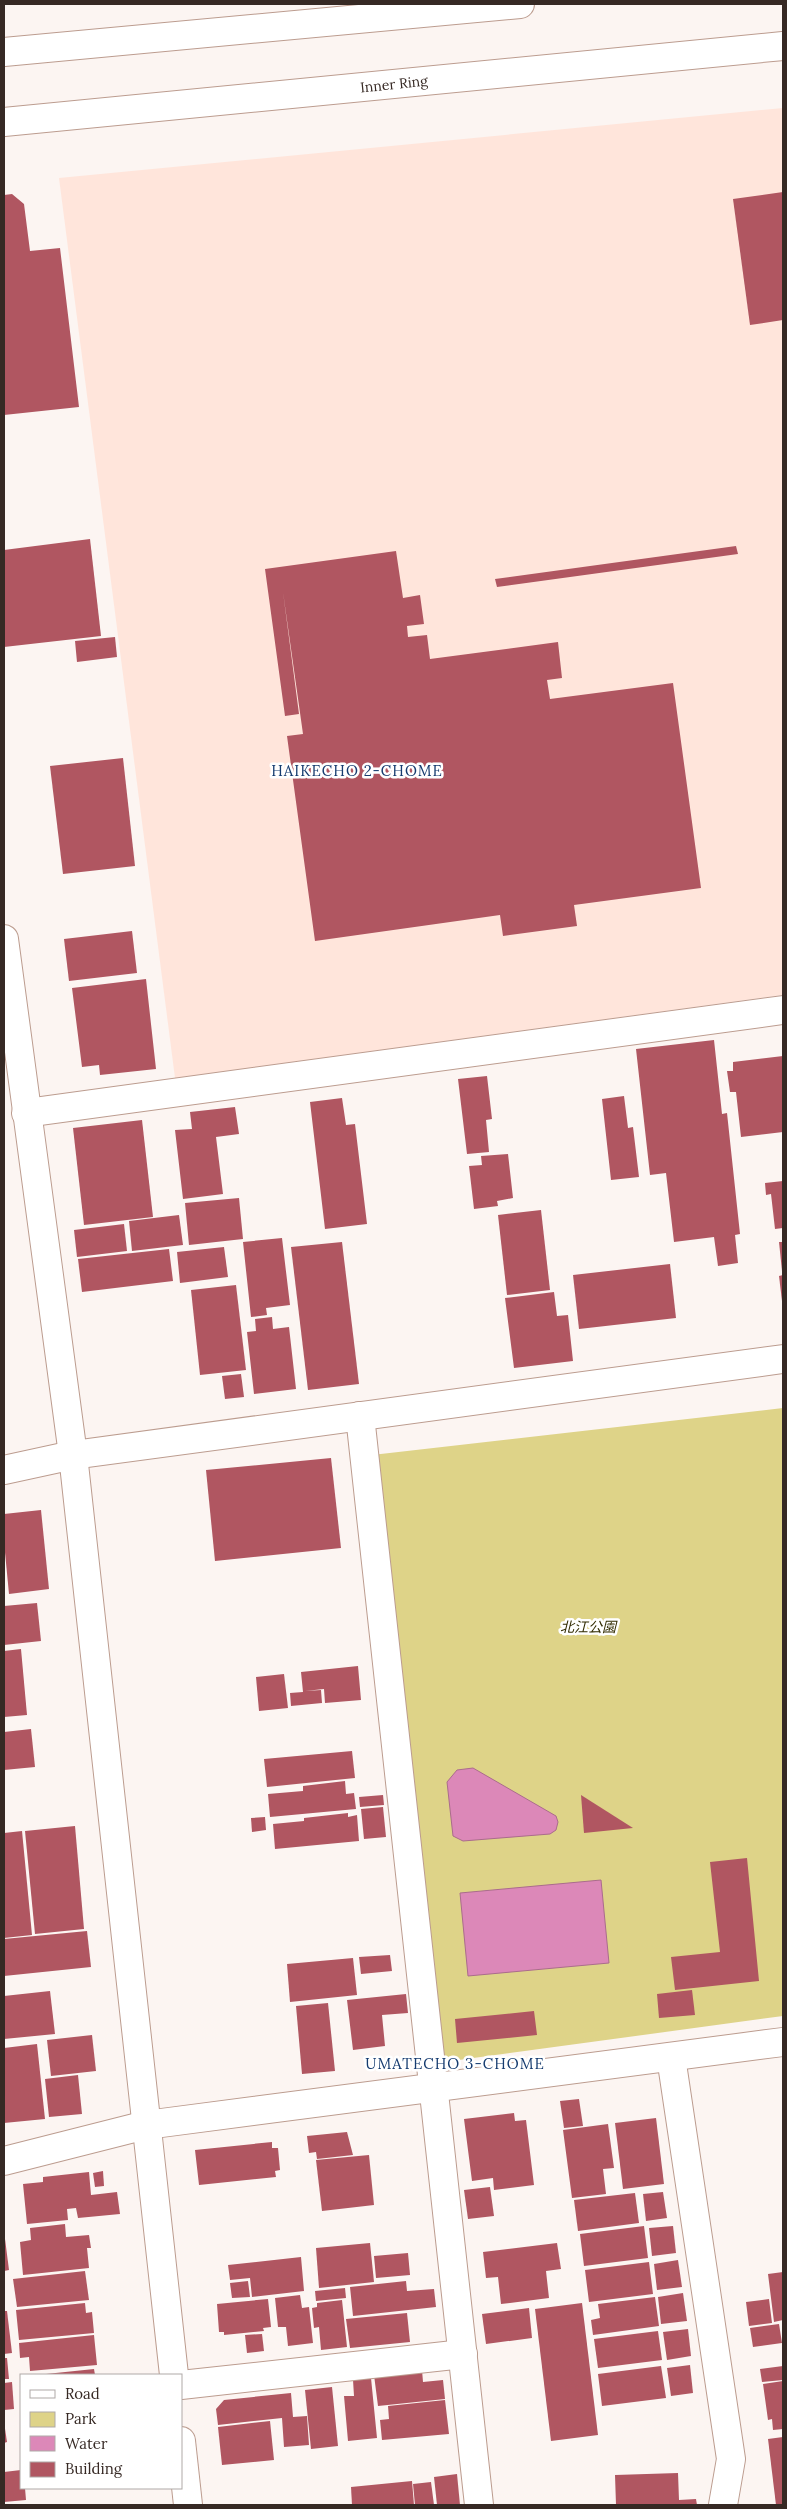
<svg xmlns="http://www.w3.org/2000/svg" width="787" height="2509" viewBox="0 0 787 2509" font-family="Lora,'Noto Sans JP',serif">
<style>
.built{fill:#ffe5db}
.green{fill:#ded388}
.water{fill:#dc88b8;stroke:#aa6c8c}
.building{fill:#b05661}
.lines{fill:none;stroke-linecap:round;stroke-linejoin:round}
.minor-casing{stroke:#bc9c8f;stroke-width:30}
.major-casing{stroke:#bc9c8f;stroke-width:30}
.minor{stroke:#fff;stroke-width:28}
.major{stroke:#fff;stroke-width:28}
.labels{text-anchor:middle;stroke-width:5;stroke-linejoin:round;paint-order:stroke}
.street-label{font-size:14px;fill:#362924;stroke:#fff}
.park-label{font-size:14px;font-style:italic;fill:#312b01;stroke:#fff}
.neighbourhood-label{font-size:15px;letter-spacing:1px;fill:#153b6f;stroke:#fff}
</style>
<rect width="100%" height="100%" fill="#fcf5f2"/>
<path class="built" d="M783,108V995L175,1078L59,178Z"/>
<path class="green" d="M783,1408V2016L444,2062L372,1455Z"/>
<g class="water">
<path d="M473,1768L556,1816L558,1822L556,1830L550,1834L463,1841L453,1836L447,1782L457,1770Z"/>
<path d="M601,1880L609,1963L468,1976L460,1893Z"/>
</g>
<g class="building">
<path d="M783,192V320L750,325L733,199Z"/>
<path d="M12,194L24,204L30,251L60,248L79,407L4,415V195Z"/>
<path d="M90,539L101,636L4,647V550Z"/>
<path d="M736,546L738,554L497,587L495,579Z"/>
<path d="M396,551L403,598L420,595L424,624L407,626L408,637L427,635L430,659L558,642L562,678L547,680L550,699L673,683L701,888L574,905L577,926L503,936L500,915L315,941L287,736L303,734L283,592L299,714L285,716L265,569Z"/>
<path d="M115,637L117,657L77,662L75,641Z"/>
<path d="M123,758L135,866L63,874L50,766Z"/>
<path d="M132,931L137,973L69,981L64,939Z"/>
<path d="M146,979L156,1069L100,1075L99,1065L82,1067L72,988Z"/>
<path d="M714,1040L722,1114L727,1113L740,1234L735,1235L738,1263L718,1266L714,1237L674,1242L666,1173L650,1175L636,1049Z"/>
<path d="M783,1056V1132L741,1137L736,1092H730L727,1071H733V1062Z"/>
<path d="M487,1076L492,1119L486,1120L489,1152L467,1154L458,1079Z"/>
<path d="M624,1096L628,1128L633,1127L639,1177L611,1180L602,1099Z"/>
<path d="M342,1098L346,1125L355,1124L367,1224L325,1229L310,1102Z"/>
<path d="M235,1107L239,1134L216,1137L223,1194L183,1199L175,1130L192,1129L190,1112Z"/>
<path d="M142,1120L153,1217L84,1225L73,1128Z"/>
<path d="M508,1154L513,1198L497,1201L498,1206L474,1209L469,1166L482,1165L481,1156Z"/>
<path d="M783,1181V1228L775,1229L771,1194L766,1195L765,1183Z"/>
<path d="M239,1198L243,1239L189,1245L185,1203Z"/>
<path d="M541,1210L550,1290L507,1295L498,1215Z"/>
<path d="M179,1215L183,1245L132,1251L129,1221Z"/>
<path d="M124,1224L127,1251L77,1257L74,1230Z"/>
<path d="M282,1238L290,1305L266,1308L267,1315L251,1317L243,1242Z"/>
<path d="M342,1242L359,1384L308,1390L291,1247Z"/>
<path d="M779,1242H783V1271H782Z"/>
<path d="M224,1247L228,1277L180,1283L177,1252Z"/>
<path d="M169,1249L173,1281L82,1292L78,1259Z"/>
<path d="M670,1264L676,1318L579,1329L573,1275Z"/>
<path d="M783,1275V1301H782L779,1276Z"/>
<path d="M236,1285L246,1370L200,1375L191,1290Z"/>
<path d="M554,1292L557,1316L568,1315L573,1361L514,1368L505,1298Z"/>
<path d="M272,1317L273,1329L289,1327L296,1389L254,1394L247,1332L256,1331L255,1319Z"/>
<path d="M241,1374L244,1397L225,1399L222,1376Z"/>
<path d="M331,1458L341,1548L215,1561L206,1470Z"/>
<path d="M41,1510L49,1589L9,1594L4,1542V1514Z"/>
<path d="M37,1603L41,1641L4,1645V1606Z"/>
<path d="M21,1649L27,1715L4,1717V1651Z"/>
<path d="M358,1666L361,1700L325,1703L324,1689L305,1691L321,1690L322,1703L291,1706L290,1693L303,1692L301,1672Z"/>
<path d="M284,1674L288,1708L259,1711L256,1677Z"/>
<path d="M31,1729L35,1767L4,1770V1732Z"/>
<path d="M352,1751L355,1778L267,1787L264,1759Z"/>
<path d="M345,1781L346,1794L354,1793L356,1809L270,1817L268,1794L303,1791V1786Z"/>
<path d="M383,1795L384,1805L360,1807L359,1797Z"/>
<path d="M581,1795L633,1828L584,1833Z"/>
<path d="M383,1807L386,1837L364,1839L361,1809Z"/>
<path d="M348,1813V1817L357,1815L359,1841L275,1849L273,1824L304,1821V1818Z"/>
<path d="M265,1817L266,1830L252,1832L251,1818Z"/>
<path d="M75,1826L84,1929L35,1934L25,1831Z"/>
<path d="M22,1831L32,1935L4,1938V1833Z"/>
<path d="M747,1858L759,1981L675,1990L671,1957L720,1952L710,1862Z"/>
<path d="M87,1931L91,1967L4,1976V1939Z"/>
<path d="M390,1955L392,1971L361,1974L359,1957Z"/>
<path d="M353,1958L357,1995L290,2002L287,1964Z"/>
<path d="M692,1990L695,2015L659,2018L657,1994Z"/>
<path d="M50,1991L55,2034L4,2039V1996Z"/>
<path d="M406,1994L408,2013L382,2015L385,2046L353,2050L347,2000Z"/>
<path d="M328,2003L335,2071L302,2074L296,2006Z"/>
<path d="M534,2011L537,2035L457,2043L455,2019Z"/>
<path d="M92,2035L96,2071L51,2076L47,2040Z"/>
<path d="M37,2044L45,2119L4,2123V2048Z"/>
<path d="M78,2075L82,2114L49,2117L45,2079Z"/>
<path d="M579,2099L583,2126L564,2128L560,2101Z"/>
<path d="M514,2113L515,2121L526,2120L534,2185L494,2190L493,2178L472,2181L464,2119Z"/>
<path d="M656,2118L664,2184L623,2189L615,2123Z"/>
<path d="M608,2124L614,2168L603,2169L606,2194L572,2198L563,2130Z"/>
<path d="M347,2132L353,2155L317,2159L316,2152L309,2153L307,2136Z"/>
<path d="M272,2142V2148H278L280,2170L275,2171L276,2177L199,2185L195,2150Z"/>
<path d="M369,2155L374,2205L322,2211L316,2160Z"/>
<path d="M103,2171L104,2186L95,2187L93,2173Z"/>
<path d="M89,2172L91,2195L117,2192L120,2214L78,2218L76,2208L67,2209L68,2220L27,2224L23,2184L43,2182V2177Z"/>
<path d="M490,2187L494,2216L468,2219L464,2190Z"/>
<path d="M663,2192L667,2218L646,2221L643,2194Z"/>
<path d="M635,2193L639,2223L578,2231L574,2200Z"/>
<path d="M65,2224L66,2237L89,2235L91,2248H87L89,2268L23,2275L20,2242L31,2240L30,2228Z"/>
<path d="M644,2226L648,2258L584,2266L580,2234Z"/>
<path d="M673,2226L676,2253L652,2256L649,2228Z"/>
<path d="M4,2231L9,2270L4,2271Z"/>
<path d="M370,2243L374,2282L319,2288L316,2248Z"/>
<path d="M557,2243L561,2269L546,2271L549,2298L501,2304L498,2277L486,2278L483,2252Z"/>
<path d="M408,2253L410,2275L376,2278L374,2256Z"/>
<path d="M301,2257L304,2291L252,2297L250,2278L230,2280L228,2265Z"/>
<path d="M678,2260L682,2287L657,2290L654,2264Z"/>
<path d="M649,2262L653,2294L589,2302L585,2270Z"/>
<path d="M85,2271L89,2300L17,2307L13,2279Z"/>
<path d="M783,2272V2320L774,2322L768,2274Z"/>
<path d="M248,2281L250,2297L232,2298L230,2283Z"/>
<path d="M406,2281L407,2291L434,2289L436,2307L353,2316L350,2287Z"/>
<path d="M345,2288L346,2298L316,2301L315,2291Z"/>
<path d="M683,2293L687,2321L661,2324L658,2297Z"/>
<path d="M300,2295L302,2308L309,2307L313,2343L288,2346L286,2327H278L275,2298Z"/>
<path d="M655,2297L659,2326L593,2335L591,2320L600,2318L598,2304Z"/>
<path d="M268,2299L271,2327L263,2328L264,2331L224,2335V2332H219L217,2304Z"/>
<path d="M769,2299L772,2323L749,2326L746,2302Z"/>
<path d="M342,2300L347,2347L321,2350L319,2327L314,2328L312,2308L317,2307V2303Z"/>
<path d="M85,2303L86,2313L92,2312L94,2333L19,2340L16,2310Z"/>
<path d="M582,2303L598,2435L551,2441L535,2309Z"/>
<path d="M529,2308L532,2338L486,2344L482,2314Z"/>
<path d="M4,2311H7L12,2353L4,2354Z"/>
<path d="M407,2313L410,2342L350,2348L346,2319Z"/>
<path d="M779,2324L782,2343L753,2347L750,2328Z"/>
<path d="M688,2329L691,2356L667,2360L663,2332Z"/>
<path d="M658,2331L662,2360L598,2368L594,2339Z"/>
<path d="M262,2334L264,2351L247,2353L245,2335Z"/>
<path d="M94,2335L97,2365L30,2371L29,2357L20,2358L19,2343Z"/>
<path d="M4,2358H7L9,2379H4Z"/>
<path d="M690,2365L693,2393L671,2396L667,2368Z"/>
<path d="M661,2366L666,2398L602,2406L598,2374Z"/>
<path d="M783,2366V2380L762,2382L760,2369Z"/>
<path d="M94,2369L95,2375H46V2374Z"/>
<path d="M422,2370L423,2382L443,2380L445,2399L378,2406L374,2375Z"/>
<path d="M371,2378L377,2438L348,2441L344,2396H354L353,2380Z"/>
<path d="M783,2381V2429L773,2430L772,2419L768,2420L763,2384Z"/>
<path d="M12,2382L14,2409L4,2410V2383Z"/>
<path d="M332,2387L338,2446L311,2449L305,2390Z"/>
<path d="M291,2393L293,2417L307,2416L309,2445L284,2447L282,2418L218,2425L216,2409L224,2400Z"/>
<path d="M445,2400L449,2434L382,2440L380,2420L389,2419L388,2406Z"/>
<path d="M270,2421L274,2460L222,2465L218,2427Z"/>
<path d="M4,2422L7,2442L4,2443Z"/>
<path d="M783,2437V2505H776L768,2439Z"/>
<path d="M21,2470V2488H25L26,2500L4,2502V2472Z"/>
<path d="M678,2473L679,2500L696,2499L697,2505H616L615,2475Z"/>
<path d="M457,2474L460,2505H437L434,2477Z"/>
<path d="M412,2481L414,2505H352L351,2487Z"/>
<path d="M431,2482L434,2505H415L413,2484Z"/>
</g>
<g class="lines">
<defs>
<g id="minor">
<path d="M4,939L73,1455L174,2375"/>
<path d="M26,1113L783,1010"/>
<path d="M360,1416L479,2505"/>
<path d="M4,1470L73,1455L783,1359"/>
<path d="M671,2057L731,2459L723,2505"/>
<path d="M4,2161L146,2125L783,2042"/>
<path d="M181,2385L463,2354"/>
<path d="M181,2441L188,2505"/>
</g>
<g id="major">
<path d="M4,52L520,4"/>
<path d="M4,122L783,46"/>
</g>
</defs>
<use href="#minor" class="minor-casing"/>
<use href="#major" class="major-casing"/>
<use href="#minor" class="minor"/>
<use href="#major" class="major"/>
</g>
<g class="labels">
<g class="street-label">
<text transform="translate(394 84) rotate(-6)" y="5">Inner Ring</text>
</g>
<g class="park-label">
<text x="588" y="1632">北江公園</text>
</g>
<g class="neighbourhood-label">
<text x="357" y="776">HAIKECHO 2-CHOME</text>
<text x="455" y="2069">UMATECHO 3-CHOME</text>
</g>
</g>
<rect width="787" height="2509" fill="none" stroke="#362924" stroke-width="10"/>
<rect x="20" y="2374" width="162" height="115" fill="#ffffff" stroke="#afa9a7"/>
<rect x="30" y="2390" width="25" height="8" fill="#ffffff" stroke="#afa9a7"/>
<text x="65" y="2399" font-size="15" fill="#362924">Road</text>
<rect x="30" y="2412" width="25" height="15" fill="#ded388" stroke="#afa9a7"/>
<text x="65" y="2424" font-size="15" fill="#362924">Park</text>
<rect x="30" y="2436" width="25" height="15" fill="#dc88b8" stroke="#afa9a7"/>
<text x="65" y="2449" font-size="15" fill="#362924">Water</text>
<rect x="30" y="2462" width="25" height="15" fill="#b05661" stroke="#afa9a7"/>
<text x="65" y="2474" font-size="15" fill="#362924">Building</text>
</svg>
